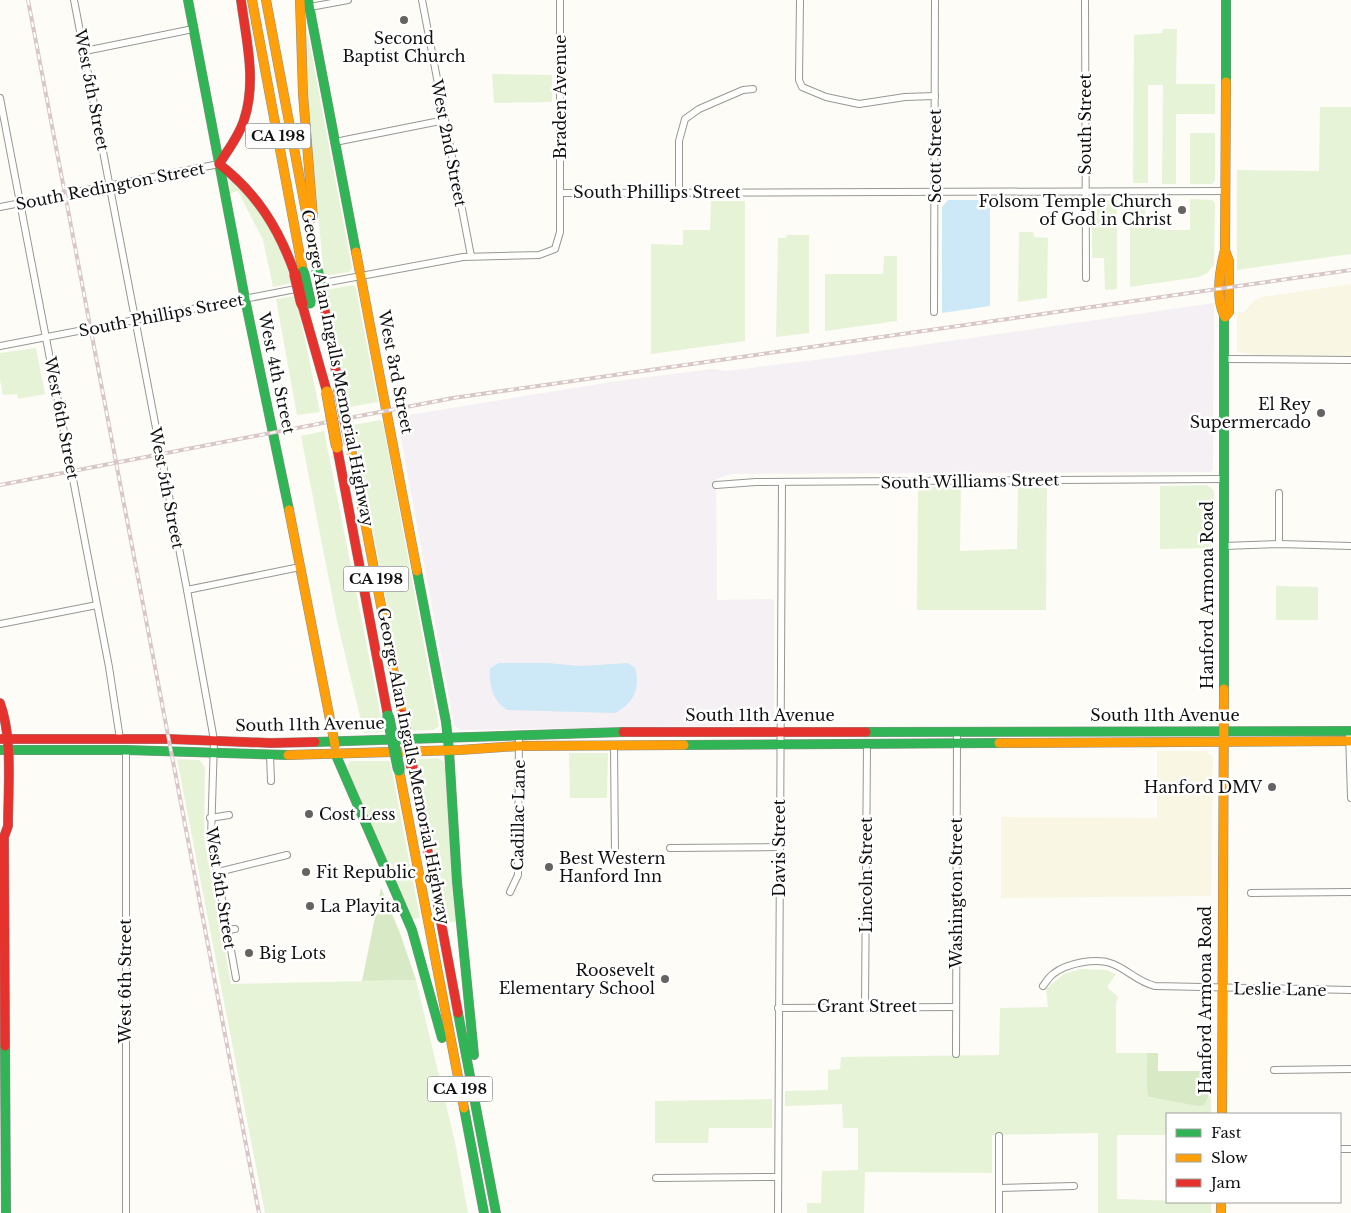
<svg xmlns="http://www.w3.org/2000/svg" width="1351" height="1213" viewBox="0 0 1351 1213" font-family="'Libre Baskerville',serif">
<style>
.industrial{fill:#f5f0f3}
.farmland{fill:#f9f7e4}
.green{fill:#e7f3d7}
.forest{fill:#d8eac5}
.water{fill:#cde8f7}
.lines{fill:none;stroke-linecap:round;stroke-linejoin:round}
.street-casing{stroke:#979795;stroke-width:8}
.fast-casing{stroke:#8e8d8b;stroke-width:10}
.slow-casing{stroke:#8e8d8b;stroke-width:10}
.jam-casing{stroke:#8e8d8b;stroke-width:10}
.street{stroke:#fffffe;stroke-width:6}
.fast{stroke:#30b455;stroke-width:9}
.slow{stroke:#ff9f0a;stroke-width:9}
.jam{stroke:#e5322d;stroke-width:9}
.rail-casing{stroke:#d9c6c7;stroke-width:4}
.rail{stroke:#fff;stroke-width:2;stroke-dasharray:5.5;stroke-linecap:butt}
.fast-bridge-casing{stroke:#858482;stroke-width:12;stroke-linecap:butt}
.slow-bridge-casing{stroke:#858482;stroke-width:12;stroke-linecap:butt}
.jam-bridge-casing{stroke:#858482;stroke-width:12;stroke-linecap:butt}
.fast-bridge{stroke:#30b455;stroke-width:11}
.slow-bridge{stroke:#ff9f0a;stroke-width:11}
.jam-bridge{stroke:#e5322d;stroke-width:11}
.poi-dot{fill:#646362;stroke:#fff;stroke-width:2}
.labels{text-anchor:middle;stroke-width:5;stroke-linejoin:round;paint-order:stroke}
.shield{fill:#fff;stroke:#585858;stroke-width:1}
.shield-label{font-size:15px;font-weight:bold;fill:#111}
.poi-label{font-size:16px;fill:#111;stroke:#fff;text-anchor:start}
.street-label{font-size:16px;fill:#111;stroke:#fff}
</style>
<rect width="100%" height="100%" fill="#fdfcf7"/>
<path class="industrial" d="M1214,303L1213,469L1210,472L731,474L716,479L717,600L772,599L774,601V721L770,725L460,730L454,725L397,417L617,381L712,369L726,371L831,358Z"/>
<g class="farmland">
<path d="M1351,284V356L1269,357L1237,352V313L1244,312L1254,301L1261,297Z"/>
<path d="M1157,751H1206L1213,757L1211,896L1001,898V817L1157,818Z"/>
</g>
<g class="green">
<path d="M1163,29H1177L1176,84H1215V114H1176V184H1162L1163,85H1148V183H1133L1134,35L1162,33Z"/>
<path d="M305,35H308L352,268L349,272L324,276L311,141Z"/>
<path d="M492,74L552,75V102L494,103Z"/>
<path d="M1320,107H1351V254L1237,270V170L1319,171Z"/>
<path d="M1190,133H1215V180L1212,184H1190Z"/>
<path d="M232,179C264,214 278,238 292,283L273,287L263,240L238,191L231,193L229,181Z"/>
<path d="M1190,199L1212,200L1215,203L1214,265L1207,273L1199,277L1130,287V200H1145V224L1157,226L1161,230H1190Z"/>
<path d="M1095,200H1117V289L1105,290L1104,258H1092V204Z"/>
<path d="M711,201H745V341L651,354V244L683,245V230H710Z"/>
<path d="M1019,232H1033L1034,237L1048,238L1047,298L1018,302Z"/>
<path d="M787,235H809V333L776,337L778,238H786Z"/>
<path d="M884,256H897V321L825,331V274H883Z"/>
<path d="M353,285L356,289L378,402L349,407L326,290Z"/>
<path d="M296,296L320,412L297,415L276,299Z"/>
<path d="M36,348L45,394L18,399L17,394L3,395L0,380V353Z"/>
<path d="M380,420L383,423L439,726L434,730L411,731L353,425Z"/>
<path d="M324,431L384,732L364,733L337,621L301,436Z"/>
<path d="M1207,485L1214,491L1213,548L1160,549V486Z"/>
<path d="M918,487H961L960,551L1017,549L1018,487L1047,488L1046,610H917Z"/>
<path d="M1276,586L1318,587V620H1276Z"/>
<path d="M569,753H608L607,798H570Z"/>
<path d="M438,758L444,762L445,768L457,921L447,923L417,759Z"/>
<path d="M177,759L200,760L205,768L204,838L231,984L416,980L455,1142L468,1213H265Z"/>
<path d="M350,761H390L420,918L411,920L349,773L347,766Z"/>
<path d="M1081,969L1107,970L1116,974L1107,987L1118,997L1116,1004V1053H1147C1148,1065 1145,1088 1149,1097L1197,1106L1211,1096V1114H1167V1135H1117V1199L1211,1202V1213H1098V1133L992,1135V1173L865,1172L864,1213H807V1203H821L822,1171L858,1170V1128H843L842,1104L785,1106V1091L828,1090V1070L840,1069L841,1057L999,1055L1000,1008L1048,1007L1046,989L1064,974Z"/>
<path d="M772,1099V1128H709L708,1143H655V1101Z"/>
</g>
<g class="forest">
<path d="M381,888L400,933L416,980L362,981Z"/>
<path d="M1147,1053H1158V1071H1211V1096H1209L1204,1105L1197,1106L1149,1097C1145,1090 1148,1064 1147,1053Z"/>
</g>
<g class="water">
<path d="M948,200H990V306L942,313V207Z"/>
<path d="M499,663H547L580,666L628,663L635,668C641,688 633,704 615,713L507,710C492,700 489,685 490,668Z"/>
</g>
<g class="lines">
<defs>
<g id="street">
<path d="M74,0L187,590L214,740L211,838L236,978"/>
<path d="M422,0L471,256"/>
<path d="M800,0L799,80L802,87L826,97L859,104L905,97L935,96"/>
<path d="M1085,0L1086,278"/>
<path d="M310,7L348,0"/>
<path d="M85,51L193,29"/>
<path d="M0,98L109,667L120,739"/>
<path d="M335,142L445,120"/>
<path d="M679,192V141L685,119L699,109L743,90L753,89"/>
<path d="M560,193L1226,191"/>
<path d="M0,207L219,164"/>
<path d="M318,284L463,257L539,255L555,249L560,232V0"/>
<path d="M934,312L935,0"/>
<path d="M0,346L301,288"/>
<path d="M1225,359L1351,360"/>
<path d="M716,485L756,482L1224,479"/>
<path d="M1279,493V544"/>
<path d="M1224,546L1279,544L1351,546"/>
<path d="M187,590L300,567"/>
<path d="M0,624L97,605"/>
<path d="M1349,732L1351,798"/>
<path d="M614,745L615,855"/>
<path d="M270,755L271,781"/>
<path d="M210,818L229,815"/>
<path d="M670,848L780,847"/>
<path d="M218,872L287,855"/>
<path d="M510,892L518,875L519,735"/>
<path d="M1251,893L1351,892"/>
<path d="M227,930L235,929"/>
<path d="M1043,986C1046,982 1049,977 1053,974C1067,963 1097,957 1113,964C1128,970 1138,982 1155,986L1351,990"/>
<path d="M865,1006L867,743"/>
<path d="M778,1008L956,1007"/>
<path d="M956,1054L957,731"/>
<path d="M1274,1070L1351,1069"/>
<path d="M1340,1149H1351"/>
<path d="M656,1178L777,1177"/>
<path d="M999,1188L1074,1186"/>
<path d="M126,1213V750"/>
<path d="M778,1213L782,483"/>
<path d="M999,1213V1136"/>
</g>
<g id="fast">
<path d="M188,0L245,299L289,510"/>
<path d="M308,0L356,252"/>
<path d="M1226,82V0"/>
<path d="M417,571L446,722L449,750"/>
<path d="M1224,689V315"/>
<path d="M866,732L1351,731"/>
<path d="M315,742L623,732"/>
<path d="M684,745L999,743"/>
<path d="M0,750H126L288,755"/>
<path d="M449,750L457,882L474,1055"/>
<path d="M335,753L412,930L442,1038"/>
<path d="M458,1013L496,1213"/>
<path d="M5,1046L6,1213"/>
<path d="M464,1108L484,1213"/>
</g>
<g id="slow">
<path d="M252,0L303,272"/>
<path d="M266,0L317,270"/>
<path d="M300,0L303,94L313,218"/>
<path d="M356,252L417,571"/>
<path d="M1224,315C1215,296 1220,269 1225,250"/>
<path d="M1225,317L1229,312V261L1225,250L1226,82"/>
<path d="M350,444L402,715"/>
<path d="M289,510L335,745"/>
<path d="M999,743L1351,741"/>
<path d="M288,755L460,750L519,746L684,745"/>
<path d="M399,770L464,1108"/>
<path d="M1222,1114L1224,689"/>
<path d="M1221,1202V1213"/>
</g>
<g id="jam">
<path d="M241,0C246,39 257,81 244,120C239,136 228,150 219,164C257,193 279,229 295,274"/>
<path d="M323,301L339,388"/>
<path d="M302,304L327,392"/>
<path d="M337,447L388,716"/>
<path d="M0,703C13,738 8,788 8,826L4,837L5,1046"/>
<path d="M623,732H866"/>
<path d="M0,739H169L271,743L315,742"/>
<path d="M412,767L458,1013"/>
</g>
</defs>
<use href="#street" class="street-casing"/>
<use href="#fast" class="fast-casing"/>
<use href="#slow" class="slow-casing"/>
<use href="#jam" class="jam-casing"/>
<use href="#street" class="street"/>
<use href="#fast" class="fast"/>
<use href="#slow" class="slow"/>
<use href="#jam" class="jam"/>
<defs>
<g id="rail">
<path d="M28,0L259,1213"/>
<path d="M0,485L453,398L1351,270"/>
</g>
</defs>
<use href="#rail" class="rail-casing"/>
<use href="#rail" class="rail"/>
<defs>
<g id="fast-bridge">
<path d="M317,270L323,301"/>
<path d="M303,272L310,303"/>
<path d="M388,716L399,770"/>
</g>
<path id="slow-bridge" d="M327,392L337,447"/>
<g id="jam-bridge">
<path d="M295,274L302,304"/>
<path d="M339,388L350,444"/>
<path d="M402,715L412,767"/>
</g>
</defs>
<use href="#fast-bridge" class="fast-bridge-casing"/>
<use href="#slow-bridge" class="slow-bridge-casing"/>
<use href="#jam-bridge" class="jam-bridge-casing"/>
<use href="#fast-bridge" class="fast-bridge"/>
<use href="#slow-bridge" class="slow-bridge"/>
<use href="#jam-bridge" class="jam-bridge"/>
</g>
<g class="poi-dot">
<circle cx="404" cy="20" r="5"/>
<circle cx="1182" cy="210" r="5"/>
<circle cx="1321" cy="413" r="5"/>
<circle cx="1272" cy="787" r="5"/>
<circle cx="309" cy="814" r="5"/>
<circle cx="549" cy="867" r="5"/>
<circle cx="306" cy="872" r="5"/>
<circle cx="310" cy="906" r="5"/>
<circle cx="249" cy="953" r="5"/>
<circle cx="665" cy="979" r="5"/>
</g>
<g class="labels">
<g class="shield">
<rect x="245.5" y="123.5" width="65" height="25" rx="4"/>
<rect x="343.5" y="566.5" width="65" height="25" rx="4"/>
<rect x="427.5" y="1076.5" width="65" height="25" rx="4"/>
</g>
<g class="shield-label">
<text x="278" y="141">CA 198</text>
<text x="376" y="584">CA 198</text>
<text x="460" y="1094">CA 198</text>
</g>
<g class="poi-label">
<text x="404" y="44" text-anchor="middle">Second<tspan x="404" dy="18">Baptist Church</tspan></text>
<text x="1172" y="207" text-anchor="end">Folsom Temple Church<tspan x="1172" dy="18">of God in Christ</tspan></text>
<text x="1311" y="410" text-anchor="end">El Rey<tspan x="1311" dy="18">Supermercado</tspan></text>
<text x="1262" y="793" text-anchor="end">Hanford DMV</text>
<text x="319" y="820">Cost Less</text>
<text x="559" y="864">Best Western<tspan x="559" dy="18">Hanford Inn</tspan></text>
<text x="316" y="878">Fit Republic</text>
<text x="320" y="912">La Playita</text>
<text x="259" y="959">Big Lots</text>
<text x="655" y="976" text-anchor="end">Roosevelt<tspan x="655" dy="18">Elementary School</tspan></text>
</g>
<g class="street-label">
<text transform="translate(92 90) rotate(79)" y="6">West 5th Street</text>
<text transform="translate(560 97) rotate(-90)" y="6">Braden Avenue</text>
<text transform="translate(1085 124) rotate(-90)" y="6">South Street</text>
<text transform="translate(449 143) rotate(79)" y="6">West 2nd Street</text>
<text transform="translate(935 156) rotate(-90)" y="6">Scott Street</text>
<text transform="translate(110 186) rotate(-11)" y="6">South Redington Street</text>
<text x="657" y="198">South Phillips Street</text>
<text transform="translate(161 315) rotate(-11)" y="6">South Phillips Street</text>
<text transform="translate(338 368) rotate(79)" y="6">George Alan Ingalls Memorial Highway</text>
<text transform="translate(396 372) rotate(79)" y="6">West 3rd Street</text>
<text transform="translate(277 373) rotate(78)" y="6">West 4th Street</text>
<text transform="translate(62 418) rotate(79)" y="6">West 6th Street</text>
<text transform="translate(970 481) rotate(-1)" y="6">South Williams Street</text>
<text transform="translate(167 488) rotate(79)" y="6">West 5th Street</text>
<text transform="translate(1207 595) rotate(-90)" y="6">Hanford Armona Road</text>
<text x="760" y="721">South 11th Avenue</text>
<text x="1165" y="721">South 11th Avenue</text>
<text transform="translate(310 724) rotate(-1)" y="6">South 11th Avenue</text>
<text transform="translate(414 766) rotate(79)" y="6">George Alan Ingalls Memorial Highway</text>
<text transform="translate(518 815) rotate(-89)" y="6">Cadillac Lane</text>
<text transform="translate(779 848) rotate(-90)" y="6">Davis Street</text>
<text transform="translate(866 875) rotate(-90)" y="6">Lincoln Street</text>
<text transform="translate(221 888) rotate(81)" y="6">West 5th Street</text>
<text transform="translate(956 893) rotate(-90)" y="6">Washington Street</text>
<text transform="translate(125 981) rotate(-90)" y="6">West 6th Street</text>
<text transform="translate(1280 989) rotate(1)" y="6">Leslie Lane</text>
<text transform="translate(1205 1000) rotate(-90)" y="6">Hanford Armona Road</text>
<text x="867" y="1012">Grant Street</text>
</g>
</g>
<rect x="1166" y="1113" width="175" height="90" fill="#ffffff" stroke="#a0a0a0"/>
<rect x="1176" y="1129" width="25" height="8" fill="#30b455" stroke="#a0a0a0"/>
<text x="1211" y="1138" font-size="15" fill="#111111">Fast</text>
<rect x="1176" y="1154" width="25" height="8" fill="#ff9f0a" stroke="#a0a0a0"/>
<text x="1211" y="1163" font-size="15" fill="#111111">Slow</text>
<rect x="1176" y="1179" width="25" height="8" fill="#e5322d" stroke="#a0a0a0"/>
<text x="1211" y="1188" font-size="15" fill="#111111">Jam</text>
</svg>
